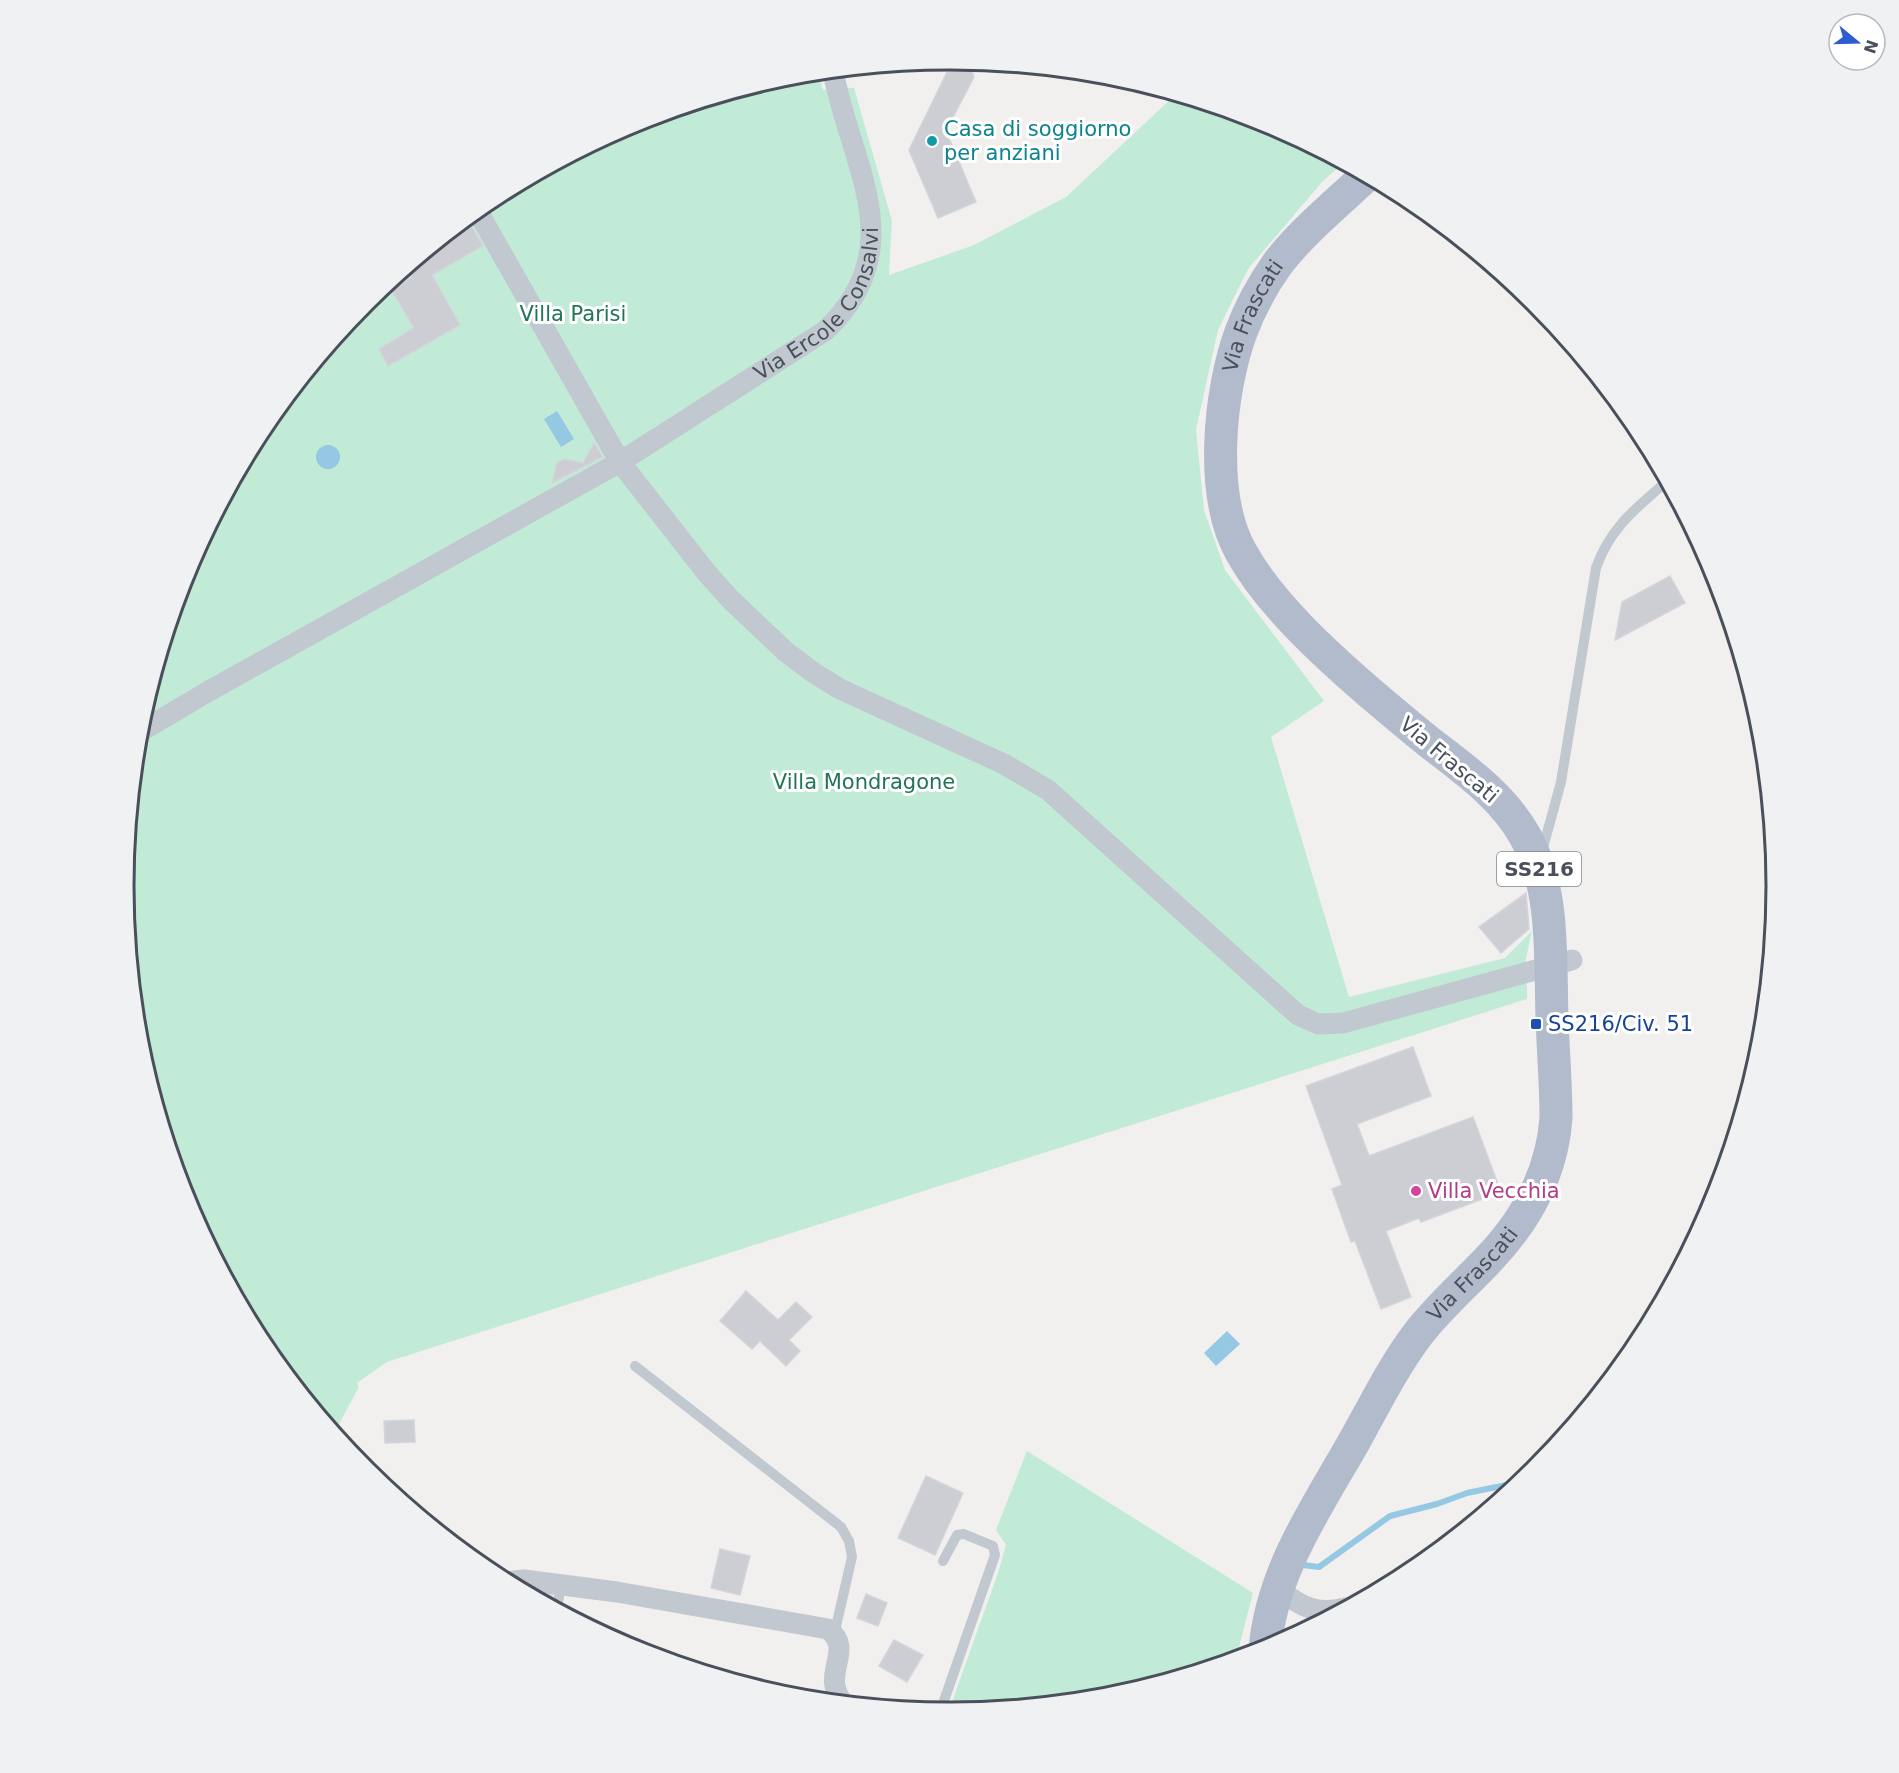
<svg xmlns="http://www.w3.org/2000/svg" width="1899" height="1773" viewBox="0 0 1899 1773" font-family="'DejaVu Sans',sans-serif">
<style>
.green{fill:#c2ebd7}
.water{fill:#94c8e3}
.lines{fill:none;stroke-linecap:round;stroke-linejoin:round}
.stream{stroke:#94c8e3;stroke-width:6}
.building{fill:#cdced3;stroke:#d4d5da;stroke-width:1.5}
.path{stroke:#7ec5ab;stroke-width:4;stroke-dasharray:4.5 3;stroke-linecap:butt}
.lane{stroke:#c1c8d0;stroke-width:10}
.street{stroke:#c1c8d0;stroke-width:21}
.primary{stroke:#b2bbcb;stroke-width:33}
.culture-dot{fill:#0f9aa8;stroke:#fff;stroke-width:2}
.transit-dot{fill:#1a4fb4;stroke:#fff;stroke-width:2}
.hotel-dot{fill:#d1479c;stroke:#fff;stroke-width:2}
.labels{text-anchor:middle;stroke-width:6;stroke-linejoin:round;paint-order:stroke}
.shield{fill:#fff;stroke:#80848c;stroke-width:1.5}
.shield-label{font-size:20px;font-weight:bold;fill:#49505b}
.culture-label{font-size:21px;fill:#0d838f;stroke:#fff;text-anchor:start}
.street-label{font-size:21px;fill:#49505b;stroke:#fff}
.park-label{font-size:21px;fill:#217556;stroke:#fff}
.transit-label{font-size:21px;fill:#164399;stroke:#fff;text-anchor:start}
.hotel-label{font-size:21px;fill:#b23c85;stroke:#fff;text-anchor:start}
.rim{fill:none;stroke:#49505b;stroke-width:3}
</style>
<rect width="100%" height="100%" fill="#f2f0ef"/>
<g class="green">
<path d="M818,73L823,90L836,87L854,88L892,221L889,275L974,245L1066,197L1175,95L1266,123L1342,164L1322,182L1248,269L1218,330L1196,430L1204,510L1225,570L1324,701L1271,737L1349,997L1505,958L1532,931L1523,972L1527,987V999L387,1362L357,1383L359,1387L334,1433L262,1345L186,1202L139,1047L123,886L139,725L186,570L262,427L365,302L491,199L634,123L789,76Z"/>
<path d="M1027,1451L1253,1593L1236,1659L1110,1697L948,1713L998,1573L1006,1545L996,1530Z"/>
<path d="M515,1587L554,1592L551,1606Z"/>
</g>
<g class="water">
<path d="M557,411L574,439L561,447L544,419Z"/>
<circle cx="328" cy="457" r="12"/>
<path d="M1227,1331L1240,1344L1216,1366L1204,1353Z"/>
</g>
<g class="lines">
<path class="stream" d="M1303,1565L1319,1567L1390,1516L1437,1504L1467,1493L1521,1482"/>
</g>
<g class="building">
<path d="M950,60L969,62L974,77L946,131L976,202L938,218L909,150L948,70L944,61Z"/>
<path d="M467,218L483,246L432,275L460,325L388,366L379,349L414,328L392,291L412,277L410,273L412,272L409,266Z"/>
<path d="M594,443L603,457L552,483L557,463L564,459L583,463Z"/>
<path d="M1670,576L1685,603L1615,640L1622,602Z"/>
<path d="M1526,893L1529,929L1501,953L1479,927Z"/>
<path d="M1413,1047L1431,1096L1357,1124L1369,1156L1473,1117L1501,1192L1421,1222L1419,1218L1386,1231L1411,1297L1381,1309L1355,1241L1351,1242L1332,1189L1342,1185L1306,1086Z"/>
<path d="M746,1291L778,1320L796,1302L812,1317L789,1340L800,1351L786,1366L760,1341L752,1349L720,1321Z"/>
<path d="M414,1420L415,1442L385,1443L384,1421Z"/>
<path d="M926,1476L963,1493L935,1555L898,1538Z"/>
<path d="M720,1549L750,1556L740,1595L711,1588Z"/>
<path d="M866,1594L887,1603L878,1626L857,1618Z"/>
<path d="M894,1640L923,1655L907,1682L879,1666Z"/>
</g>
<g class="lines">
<path class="path" d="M376,293H386L394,288L391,281"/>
<g class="lane">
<path d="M1541,855L1561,782L1596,568C1610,528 1635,509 1666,482"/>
<path d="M635,1366L841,1527L849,1541L852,1557L834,1635"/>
<path d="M556,1609L562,1585"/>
<path d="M940,1712L995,1555L993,1546L964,1534L957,1535L943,1561"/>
</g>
<g class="street">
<path d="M477,210L620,462L706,572L730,599L786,652L814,673L840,689L1004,764L1048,790L1298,1015L1318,1024L1343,1023L1572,960"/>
<path id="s1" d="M138,733L209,691L620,462L825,331C913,248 851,167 833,71"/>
<path d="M509,1584L514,1581L524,1580L617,1592L828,1629C856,1651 819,1673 843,1703"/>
<path d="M1273,1598L1277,1589C1300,1605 1315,1616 1345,1608"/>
</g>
<path class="primary" id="s2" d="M1265,1650C1271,1572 1317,1507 1355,1440C1375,1404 1393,1367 1418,1334C1438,1308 1463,1286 1486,1262C1525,1222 1552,1174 1556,1118C1556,1084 1553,1051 1552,1017C1550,957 1555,889 1525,836C1503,796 1465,770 1429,742C1409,726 1389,709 1369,692C1325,654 1269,603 1241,552C1209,495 1219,392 1241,332C1250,308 1263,284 1278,263C1303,231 1336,204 1366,176"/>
</g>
<circle class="culture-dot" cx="932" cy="141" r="6"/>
<rect class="transit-dot" x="1530" y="1018" width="12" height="12" rx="3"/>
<circle class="hotel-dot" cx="1416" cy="1191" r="6"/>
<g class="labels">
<rect class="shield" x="1497" y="852" width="84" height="34" rx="4.5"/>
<g class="shield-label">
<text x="1539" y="876">SS216</text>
</g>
<g class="culture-label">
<text x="944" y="136">Casa di soggiorno<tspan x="944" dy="24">per anziani</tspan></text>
</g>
<g class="street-label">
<text dy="7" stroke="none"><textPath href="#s1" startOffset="814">Via Ercole Consalvi</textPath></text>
<text dy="7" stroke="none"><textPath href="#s2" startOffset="1551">Via Frascati</textPath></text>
<text transform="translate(1449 760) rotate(40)" y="7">Via Frascati</text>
<text dy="7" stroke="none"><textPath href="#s2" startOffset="435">Via Frascati</textPath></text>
</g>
<g class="park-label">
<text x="573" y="321">Villa Parisi</text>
<text x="864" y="789">Villa Mondragone</text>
</g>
<g class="transit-label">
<text x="1548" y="1031">SS216/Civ. 51</text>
</g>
<g class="hotel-label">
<text x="1428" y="1198">Villa Vecchia</text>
</g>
</g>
<path d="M0 0H1899V1773H0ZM134 886a816 816 0 1 1 1632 0a816 816 0 1 1-1632 0Z" fill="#f0f1f2" fill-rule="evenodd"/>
<path class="rim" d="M134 886a816 816 0 1 1 1632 0a816 816 0 1 1-1632 0Z"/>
<g transform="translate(1857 42) rotate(109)"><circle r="28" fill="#ffffff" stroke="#b6b9bd" stroke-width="1.5"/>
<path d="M0-4.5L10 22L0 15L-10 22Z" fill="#2c5dcf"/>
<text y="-9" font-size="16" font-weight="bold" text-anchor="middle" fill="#49505b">N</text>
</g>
</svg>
